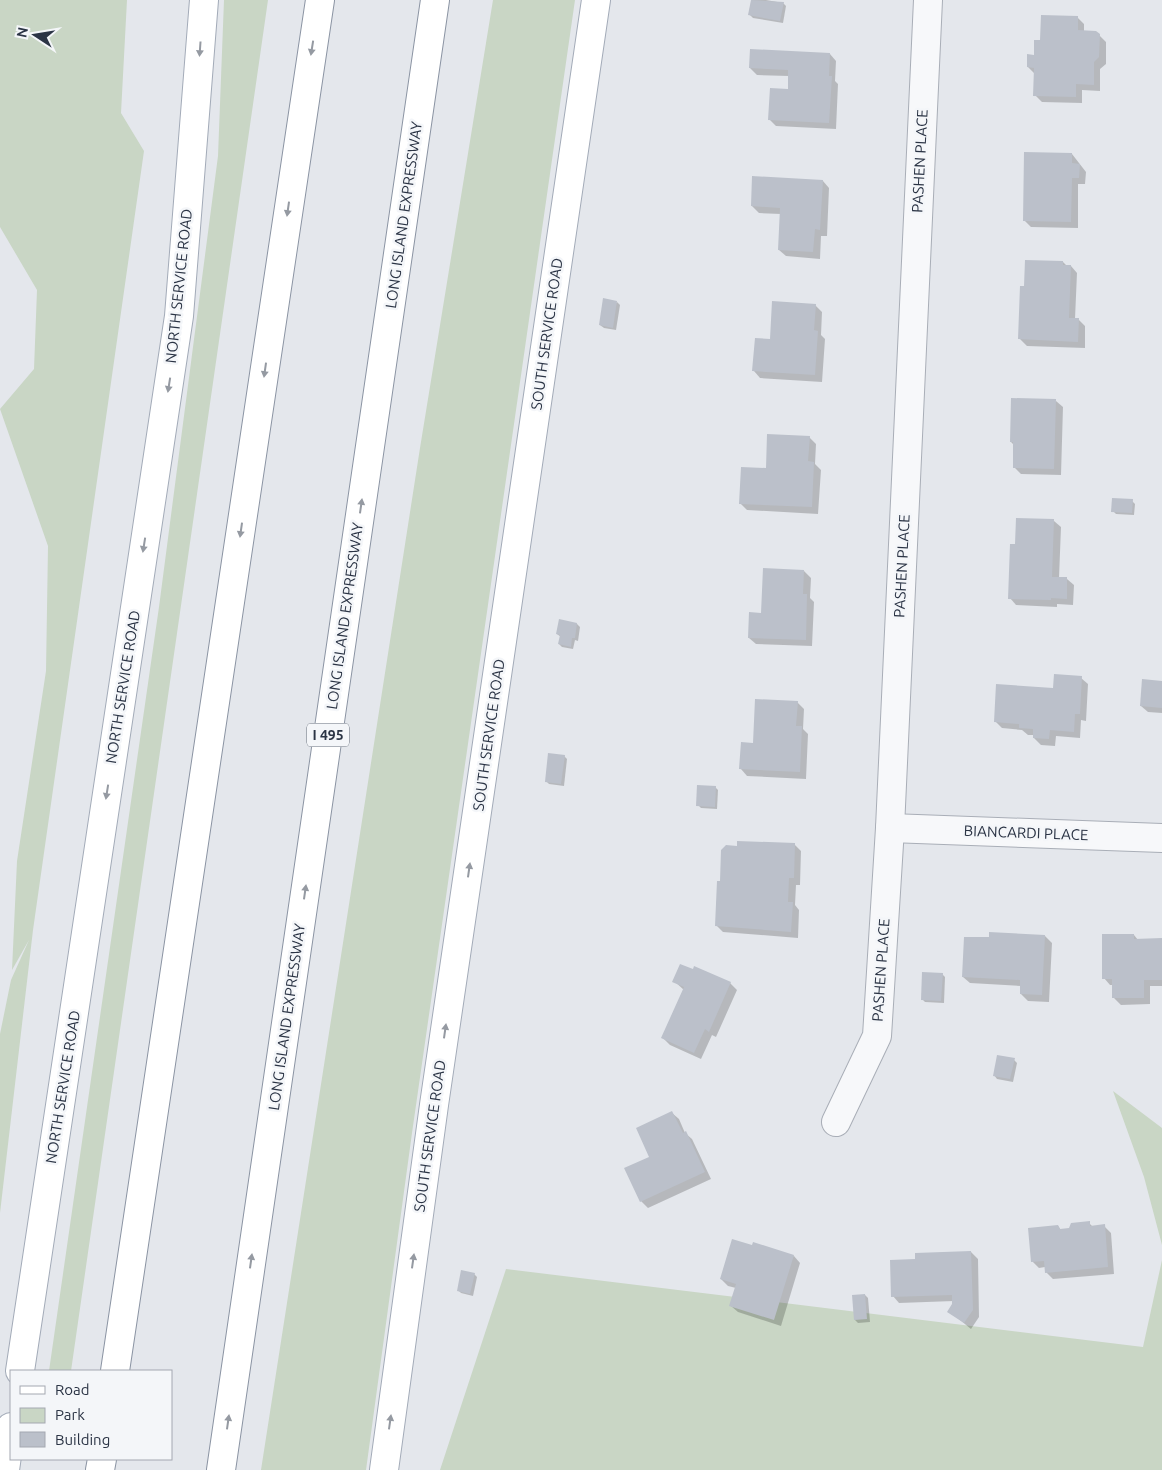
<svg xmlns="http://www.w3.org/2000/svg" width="1162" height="1470" viewBox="0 0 1162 1470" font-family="Ubuntu,sans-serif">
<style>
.green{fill:#c9d6c5}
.shadow{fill:#0003}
.building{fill:#bbc0ca}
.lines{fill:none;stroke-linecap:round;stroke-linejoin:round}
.minor-casing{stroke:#a9aeb7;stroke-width:30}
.major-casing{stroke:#a3abb8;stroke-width:30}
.highway-casing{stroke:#8b94a3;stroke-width:30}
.minor{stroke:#f7f8fa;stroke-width:28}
.major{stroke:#fff;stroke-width:28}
.highway{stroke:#fff;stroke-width:28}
.oneway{fill:#959aa2}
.labels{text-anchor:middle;stroke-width:5;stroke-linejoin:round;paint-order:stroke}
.shield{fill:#f4f6f9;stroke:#676e7b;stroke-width:1}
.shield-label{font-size:14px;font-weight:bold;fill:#2b3445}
.street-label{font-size:15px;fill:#2b3445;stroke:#f4f6f9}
</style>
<rect width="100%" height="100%" fill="#e4e7ec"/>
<g class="green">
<path d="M0,0H127L121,113L144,151L33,930L0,1213V1034L11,980L29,940L12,970L17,861L46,671L48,546L0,409L34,369L37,290L0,227Z"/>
<path d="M224,0H268L71,1371H49L159,607L218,156Z"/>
<path d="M493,0H575L412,1133L366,1470H261L420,448Z"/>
<path d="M1113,1091L1162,1128V1245L1144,1177Z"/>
<path d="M1162,1260V1470H440L506,1269L1143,1347Z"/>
</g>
<g class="shadow">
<path d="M752,0H766L783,3L786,6L783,23L753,18L750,15Z"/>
<path d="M1077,17L1084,24V31L1096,32L1106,42V64L1100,69V91L1082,90V103L1042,102L1035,95V74L1028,67L1035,56L1041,42Z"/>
<path d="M830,54L836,61L835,81L838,84L836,129L776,126L769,119L789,90V76L757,75L750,68Z"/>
<path d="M1072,154L1086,172L1085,184H1078V228L1031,227L1024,220Z"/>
<path d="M823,181L829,188L827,236H821L820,259L786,256L779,250L781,214L759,213L752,206Z"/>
<path d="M1063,262L1067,266H1071L1077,273L1075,319H1078L1085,326V348L1027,346L1020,339L1025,287Z"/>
<path d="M617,302L620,305L616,330L604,328L600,325Z"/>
<path d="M815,305L822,312L821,335L825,339L822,382L760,378L754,371L771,340Z"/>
<path d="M1056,401L1063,407L1061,475L1021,474L1014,467V445L1011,442Z"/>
<path d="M809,437L816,444L815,464L821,470L818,514L747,510L740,503L767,470Z"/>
<path d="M1132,501L1135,504L1134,515L1116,514L1113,511Z"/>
<path d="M1054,521L1061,527L1059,578L1067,579L1074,585L1073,605L1057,604V607L1016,605L1010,598L1016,545Z"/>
<path d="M804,571L811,578L810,598L814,602L812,646L756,644L749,638L762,614Z"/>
<path d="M560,621L577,624L580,627L578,641L575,640L573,649L562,647L559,644L561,637L557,634Z"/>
<path d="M1081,678L1088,684L1086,721L1081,720L1080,738L1056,736L1055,746L1041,745L1034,738V735H1028L1022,730L1002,728L995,721L1054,689Z"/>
<path d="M1162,682V713L1148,712L1141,706Z"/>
<path d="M797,702L804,709L803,729L808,734L806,779L747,776L741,769Z"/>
<path d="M564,756L567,759L564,786L549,784L546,781Z"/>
<path d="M715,787L718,790L717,809L701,808L698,805Z"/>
<path d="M794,844L801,851L800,885H796L795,905L799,910L798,938L723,932L716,925L721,882L738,848Z"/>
<path d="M1134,935L1138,940H1162V986H1150V1004L1121,1005L1114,998V985H1110L1104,978Z"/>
<path d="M1045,936L1052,943L1049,1002L1028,1001L1021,994V986L970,983L963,977Z"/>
<path d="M942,974L945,977L944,1003L925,1002L922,999Z"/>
<path d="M674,981L730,983L737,990L716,1037L712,1035L701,1059L670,1045L663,1038L684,990Z"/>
<path d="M1014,1060L1017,1063L1013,1082L997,1079L994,1075Z"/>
<path d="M672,1113L679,1119L685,1133L692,1139L711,1179L648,1208L641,1201L651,1157Z"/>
<path d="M1089,1223L1093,1227L1104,1226L1111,1233L1114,1274L1053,1279L1046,1272L1045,1267L1039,1268L1032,1261L1058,1226L1061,1230L1070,1229Z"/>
<path d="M971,1252L978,1259L979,1317L971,1329L949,1311L954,1301L899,1303L893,1296L916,1260Z"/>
<path d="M794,1256L800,1263L781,1326L738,1312L731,1306L736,1288L728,1286L721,1279Z"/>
<path d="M474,1274L477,1277L473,1296L461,1293L458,1290Z"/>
<path d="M865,1295L868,1298L870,1322L858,1323L855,1320Z"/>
</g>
<g class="building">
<path d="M751,0L784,2L780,21L748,15Z"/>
<path d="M1041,15L1078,16V30L1096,31L1100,34L1099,57L1094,62V85L1076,84V97L1033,96L1034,68L1027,67V54L1034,55V40H1040Z"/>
<path d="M750,49L830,53L829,76H832L829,123L768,120L770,88L788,89V70L749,68Z"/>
<path d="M1024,152L1072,153V163L1080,164L1079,178H1072L1071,222L1023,221Z"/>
<path d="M752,176L823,180L820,230L815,229L813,252L778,250L780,208L751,206Z"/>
<path d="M1025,260L1063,261V265H1071L1069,318H1079L1078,342L1018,339L1020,286H1024Z"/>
<path d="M603,298L617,301L613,328L599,325Z"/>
<path d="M772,301L816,304L814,330L818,331L815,375L752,371L755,338L770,339Z"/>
<path d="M1011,398L1056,399L1054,469L1013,468V442H1010Z"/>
<path d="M767,434L810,436L808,461L814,462L812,507L739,504L741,467L766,468Z"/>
<path d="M1112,498L1133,499L1132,513L1111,512Z"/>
<path d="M1016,518L1054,519L1052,577H1067V599L1051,598V600L1008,599L1010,544H1015Z"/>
<path d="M763,568L804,570L803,594H807L806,640L748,638L749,612L761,613Z"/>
<path d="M559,619L577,623L575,638H572L571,647L558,644L560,635L556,634Z"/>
<path d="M1054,674L1082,676L1080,714H1075L1074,732L1050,730L1049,739L1033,738V729L1019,728V724L994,722L996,684L1053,688Z"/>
<path d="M1142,679L1162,681V708L1140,706Z"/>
<path d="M755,699L798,701L796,726H802L800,772L739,769L741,742L753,743Z"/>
<path d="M548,753L565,755L561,784L545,782Z"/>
<path d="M697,785L716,786L715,807L696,806Z"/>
<path d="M737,841L795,843L794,878H789L788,902H793L791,932L715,926L717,881H720L721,850L726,845L737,846Z"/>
<path d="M989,932L1045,935L1042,995L1020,994V980L962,977L964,937H989Z"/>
<path d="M1102,934H1134V939L1162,938V980H1144V998H1112V979H1102Z"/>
<path d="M680,964L693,969L694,966L731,982L709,1032L705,1029L694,1053L661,1038L684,987L672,982Z"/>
<path d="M922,972L943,973L941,1001L921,1000Z"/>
<path d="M997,1055L1015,1058L1010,1079L993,1076Z"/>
<path d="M672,1111L683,1133L686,1131L705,1172L640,1202L624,1168L649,1157L636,1128Z"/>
<path d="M1090,1221V1226L1105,1224L1108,1267L1045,1273L1044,1261L1031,1262L1028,1228L1058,1225L1060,1229L1069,1228L1071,1223Z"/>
<path d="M732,1239L752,1245L753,1242L794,1255L774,1320L729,1306L736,1284L720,1279Z"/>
<path d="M971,1251L973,1310L964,1323L947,1312L952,1304V1295L891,1297L890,1260L915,1259V1253Z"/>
<path d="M461,1270L475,1273L470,1294L457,1291Z"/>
<path d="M865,1294L867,1319L854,1320L852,1295Z"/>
</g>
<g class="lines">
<defs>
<g id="minor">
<path d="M890,828L1162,838"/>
<path d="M836,1122L877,1036L890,828L928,0"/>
</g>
<g id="major">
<path d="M20,1371L179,316L204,0"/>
<path d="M5,1470L11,1427"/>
<path d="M384,1470L434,1105L596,0"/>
</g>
<g id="highway">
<path d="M115,1371L320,0"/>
<path d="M100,1470L102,1459"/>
<path d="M221,1470L435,0"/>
</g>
</defs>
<use href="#minor" class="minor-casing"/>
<use href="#major" class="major-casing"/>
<use href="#highway" class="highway-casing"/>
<use href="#minor" class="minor"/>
<use href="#major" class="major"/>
<use href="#highway" class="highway"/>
</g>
<defs><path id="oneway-solid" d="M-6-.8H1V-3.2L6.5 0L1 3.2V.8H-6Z" transform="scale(1.25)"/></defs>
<g class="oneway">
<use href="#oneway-solid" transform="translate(312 48) rotate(99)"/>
<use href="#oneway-solid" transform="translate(200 49) rotate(94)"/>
<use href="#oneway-solid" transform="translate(288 209) rotate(98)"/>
<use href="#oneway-solid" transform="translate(265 370) rotate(98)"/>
<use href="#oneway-solid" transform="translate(169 385) rotate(99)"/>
<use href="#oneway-solid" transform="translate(361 506) rotate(-82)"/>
<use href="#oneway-solid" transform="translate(241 530) rotate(98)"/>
<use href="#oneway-solid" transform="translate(144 545) rotate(99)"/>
<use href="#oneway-solid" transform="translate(107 792) rotate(99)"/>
<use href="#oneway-solid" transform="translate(469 870) rotate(-82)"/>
<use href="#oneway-solid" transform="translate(305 892) rotate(-82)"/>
<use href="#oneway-solid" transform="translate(445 1031) rotate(-82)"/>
<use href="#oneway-solid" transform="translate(251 1261) rotate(-82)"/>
<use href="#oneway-solid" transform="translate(413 1261) rotate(-82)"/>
<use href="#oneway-solid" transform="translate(228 1422) rotate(-82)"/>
<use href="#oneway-solid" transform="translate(390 1422) rotate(-82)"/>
</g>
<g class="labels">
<rect class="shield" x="307" y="723.5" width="42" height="23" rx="4"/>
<g class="shield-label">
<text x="328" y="740">I 495</text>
</g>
<g class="street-label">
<text transform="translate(920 161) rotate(-87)" y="5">PASHEN PLACE</text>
<text transform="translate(404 215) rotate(-82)" y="5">LONG ISLAND EXPRESSWAY</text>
<text transform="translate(179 286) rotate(-84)" y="5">NORTH SERVICE ROAD</text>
<text transform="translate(547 334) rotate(-82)" y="5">SOUTH SERVICE ROAD</text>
<text transform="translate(902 566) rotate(-87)" y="5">PASHEN PLACE</text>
<text transform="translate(345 616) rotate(-82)" y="5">LONG ISLAND EXPRESSWAY</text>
<text transform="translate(123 687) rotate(-81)" y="5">NORTH SERVICE ROAD</text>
<text transform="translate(489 735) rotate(-82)" y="5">SOUTH SERVICE ROAD</text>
<text transform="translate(1026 833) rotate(2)" y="5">BIANCARDI PLACE</text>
<text transform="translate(881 970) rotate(-86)" y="5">PASHEN PLACE</text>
<text transform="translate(287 1017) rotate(-82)" y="5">LONG ISLAND EXPRESSWAY</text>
<text transform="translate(63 1087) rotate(-81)" y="5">NORTH SERVICE ROAD</text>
<text transform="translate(430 1136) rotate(-82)" y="5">SOUTH SERVICE ROAD</text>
</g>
</g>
<rect x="10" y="1370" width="162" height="90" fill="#f4f6f9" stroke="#a4a8b1"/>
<rect x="20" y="1386" width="25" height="8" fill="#ffffff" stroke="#a4a8b1"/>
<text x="55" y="1395" font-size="15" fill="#2b3445">Road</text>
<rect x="20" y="1408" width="25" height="15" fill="#c9d6c5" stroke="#a4a8b1"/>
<text x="55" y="1420" font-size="15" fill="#2b3445">Park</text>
<rect x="20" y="1432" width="25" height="15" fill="#bbc0ca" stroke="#a4a8b1"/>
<text x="55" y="1445" font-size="15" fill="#2b3445">Building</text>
<g transform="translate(35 35) rotate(282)" stroke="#f4f6f9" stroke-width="4" paint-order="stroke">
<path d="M0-4L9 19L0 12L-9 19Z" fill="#2b3445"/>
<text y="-8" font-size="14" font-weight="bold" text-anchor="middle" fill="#2b3445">N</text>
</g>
</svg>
